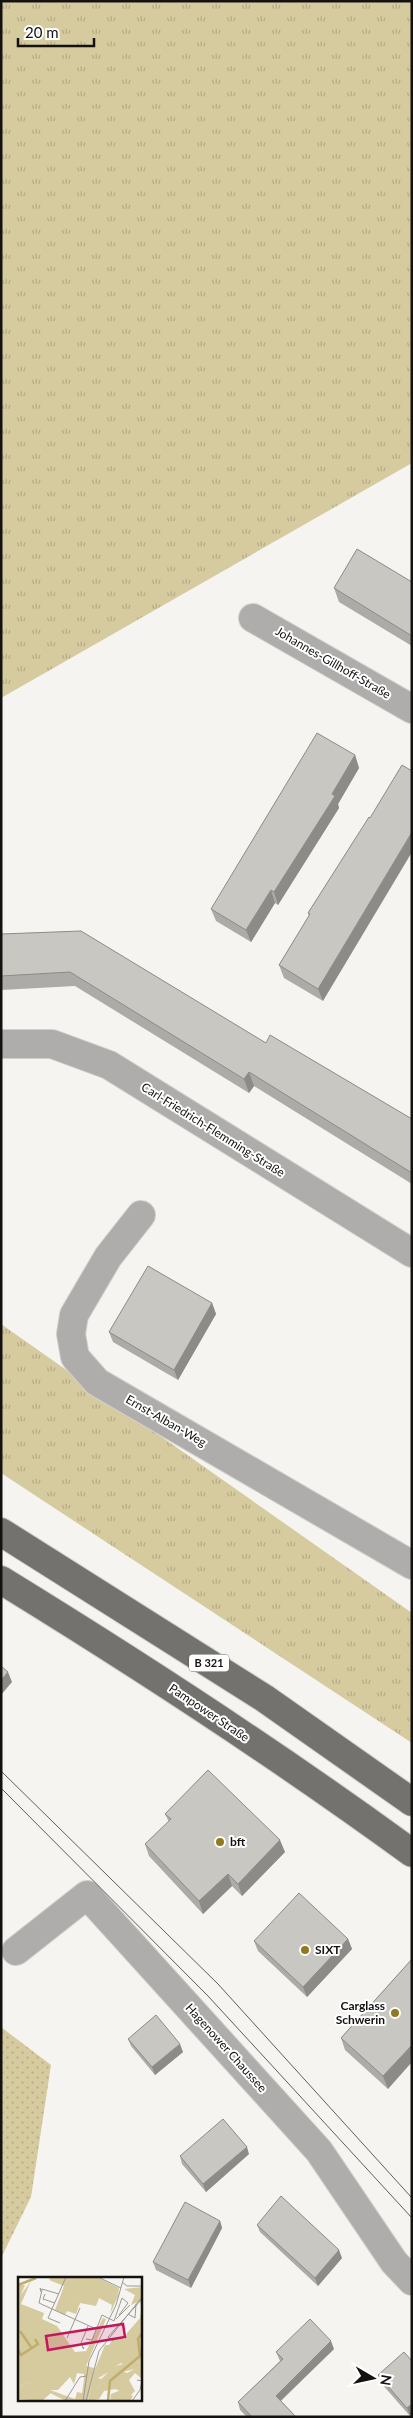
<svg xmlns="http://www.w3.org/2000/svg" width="413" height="2418" viewBox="0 0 413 2418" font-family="Lato,sans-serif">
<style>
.grass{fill:url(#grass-tufts)}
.garden{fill:url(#garden-dots)}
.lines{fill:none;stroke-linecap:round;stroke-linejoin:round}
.minor-casing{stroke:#d2d0cc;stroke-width:30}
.major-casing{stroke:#d2d0cc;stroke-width:30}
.minor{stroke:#aeadab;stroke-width:28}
.major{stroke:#73726f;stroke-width:28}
.tram{stroke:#5f5e5c;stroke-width:1}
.wall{fill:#acaba7}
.shaded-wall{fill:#8c8b88}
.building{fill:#c8c7c2;stroke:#8c8b88}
.poi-dot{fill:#90791f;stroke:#fff;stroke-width:2}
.labels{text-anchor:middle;stroke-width:4;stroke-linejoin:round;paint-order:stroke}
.shield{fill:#fff;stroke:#5a5958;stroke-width:1}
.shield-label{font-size:11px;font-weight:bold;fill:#131211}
.street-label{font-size:12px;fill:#131211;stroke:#fff}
.poi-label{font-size:12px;font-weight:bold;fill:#131211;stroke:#fff;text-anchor:start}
.inset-river{fill:none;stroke:#c0ae6c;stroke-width:2.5}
.inset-road{fill:none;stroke:#9b9a97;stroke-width:1}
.view{fill:#c2185b;fill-opacity:0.15;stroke:#c2185b;stroke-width:2.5}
.inset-edge{fill:none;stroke:#131211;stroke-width:2.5}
</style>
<defs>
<pattern id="grass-tufts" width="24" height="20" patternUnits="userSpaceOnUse" patternTransform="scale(1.25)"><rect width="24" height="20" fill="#d6ca9f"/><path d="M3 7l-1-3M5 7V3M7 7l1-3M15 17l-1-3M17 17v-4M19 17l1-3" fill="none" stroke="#b7ac88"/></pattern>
<pattern id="garden-dots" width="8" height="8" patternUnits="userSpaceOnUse" patternTransform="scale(1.25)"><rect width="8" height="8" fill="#d6ca9f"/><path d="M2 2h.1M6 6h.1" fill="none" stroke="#b7ac88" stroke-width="1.8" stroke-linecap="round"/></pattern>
</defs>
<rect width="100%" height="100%" fill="#f6f4f0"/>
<g class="grass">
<path d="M1,1H412V463L1,698Z"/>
<path d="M1,1324L412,1613V1743L1,1473Z"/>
</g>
<path class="garden" d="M1,2027L51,2065L31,2197L1,2258Z"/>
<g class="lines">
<defs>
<g id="minor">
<path d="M253,618L412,709"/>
<path d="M1,1044H52L109,1065L412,1253"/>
<path d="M141,1215L108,1257L74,1315L71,1334L75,1357L97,1382L412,1565"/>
<path d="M16,1951L87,1895L319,2151L394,2262L412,2281"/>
</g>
<g id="major">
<path d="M1,1532L264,1698L412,1802"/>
<path d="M1,1580C141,1666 279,1756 412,1853"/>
</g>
</defs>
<use href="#minor" class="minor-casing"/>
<use href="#major" class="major-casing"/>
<use href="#minor" class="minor"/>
<use href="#major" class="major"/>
<g class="tram">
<path d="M1,1771L218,1984L412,2198"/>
<path d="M1,1788L208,1996L412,2218"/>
</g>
</g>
<g class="wall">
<path d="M412,582V646L339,602L334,588Z"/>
<path d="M355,755L359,768L338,804L339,808L278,905L275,903L251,942L216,921L211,909Z"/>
<path d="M370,818L323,1001L284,978L279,965L309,916L308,913Z"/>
<path d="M1,934L266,1043L412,1119V1184L254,1086L249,1093L75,986L1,990Z"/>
<path d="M212,1303L216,1314L178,1380L113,1342L109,1332Z"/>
<path d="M165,1814L285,1852L242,1896L232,1886L203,1914L149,1856L145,1844L169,1822Z"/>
<path d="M348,1939L352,1949L307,1997L258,1951L254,1941Z"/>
<path d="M412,1959L388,2089L345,2050L341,2038Z"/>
<path d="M128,2039L183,2052L155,2075L131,2046Z"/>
<path d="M249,2154L206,2192L182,2164L180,2156Z"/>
<path d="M220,2221L222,2228L191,2288L156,2270L153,2262Z"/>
<path d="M257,2225L342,2258L318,2286L260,2232Z"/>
<path d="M334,2349L281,2401L296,2417H247L240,2410L238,2402L280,2361L276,2352Z"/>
<path d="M412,2361V2414L410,2416L381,2383L378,2375Z"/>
</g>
<g class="shaded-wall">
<path d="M355,755L359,768L338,804L339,808L278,905L274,892Z"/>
<path d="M412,832V852L323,1001L318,989Z"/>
<path d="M271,890L275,903L251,942L246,930Z"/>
<path d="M249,1072L254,1086L249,1093L244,1079Z"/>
<path d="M212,1303L216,1314L178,1380L174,1370Z"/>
<path d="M8,1672L12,1682L1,1695V1680Z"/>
<path d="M280,1840L285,1852L242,1896L238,1884Z"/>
<path d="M228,1874L232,1886L203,1914L199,1901Z"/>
<path d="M348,1939L352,1949L307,1997L303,1987Z"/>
<path d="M180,2044L183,2052L155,2075L152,2067Z"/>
<path d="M412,2045V2062L388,2089L383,2076Z"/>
<path d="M247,2147L249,2154L206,2192L203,2184Z"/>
<path d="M220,2221L222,2228L191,2288L188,2280Z"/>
<path d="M339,2250L342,2258L318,2286L315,2278Z"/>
<path d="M331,2341L334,2349L278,2403L276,2396Z"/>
<path d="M412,2404V2414L410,2416L407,2408Z"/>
</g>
<g class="building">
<path d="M357,549L412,582V636L334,588Z"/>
<path d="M317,733L355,755L332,794L335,796L274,892L271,890L246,930L211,909Z"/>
<path d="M402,765L412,771V832L318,989L279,965L310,914L308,913L369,817L370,818Z"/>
<path d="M81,931L266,1043L270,1035L412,1119V1173L249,1072L244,1079L70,972L1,976V934Z"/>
<path d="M148,1266L212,1303L174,1370L109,1332Z"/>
<path d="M1,1666L8,1672L1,1680Z"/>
<path d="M208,1770L280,1840L238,1884L228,1874L199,1901L145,1844L171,1819L165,1814Z"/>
<path d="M299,1893L348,1939L303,1987L254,1941Z"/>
<path d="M412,1959V2045L383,2076L341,2038Z"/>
<path d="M156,2015L180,2044L152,2067L128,2039Z"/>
<path d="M223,2119L247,2147L203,2184L180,2156Z"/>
<path d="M281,2196L339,2250L315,2278L257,2225Z"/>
<path d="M185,2202L220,2221L188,2280L153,2262Z"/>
<path d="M310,2319L331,2341L276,2396L296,2417H252L238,2402L283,2359L276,2352Z"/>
<path d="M404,2352L412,2361V2404L407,2408L378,2375Z"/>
</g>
<g class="poi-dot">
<circle cx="220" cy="1842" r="5"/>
<circle cx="305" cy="1950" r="5"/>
<circle cx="395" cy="2013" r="5"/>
</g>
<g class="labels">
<rect class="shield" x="189" y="1654.5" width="40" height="17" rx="4"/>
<g class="shield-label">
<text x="209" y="1667">B 321</text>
</g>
<g class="street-label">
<text transform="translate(333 663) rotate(30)" y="4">Johannes-Gillhoff-Straße</text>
<text transform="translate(213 1130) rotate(32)" y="4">Carl-Friedrich-Flemming-Straße</text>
<text transform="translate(166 1421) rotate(30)" y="4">Ernst-Alban-Weg</text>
<text transform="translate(209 1713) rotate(34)" y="4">Pampower Straße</text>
<text transform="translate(226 2048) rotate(48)" y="4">Hagenower Chaussee</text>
</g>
<g class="poi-label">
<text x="230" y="1846">bft</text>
<text x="315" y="1954">SIXT</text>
<text x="385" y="2010" text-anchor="end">Carglass<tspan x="385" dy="14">Schwerin</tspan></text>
</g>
</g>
<g transform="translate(18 2277)">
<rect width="124" height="124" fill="#f6f4f0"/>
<path d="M33,0H79L101,11L100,19L92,37L94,28L81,21L78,29L62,26L58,37L49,34L47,38L37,33L46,9L31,3ZM13,4L3,27L26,36L24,42L39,49L57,75L68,74L85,41L88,42L68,89L76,91L70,124H48L10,105L0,111V8H7L3,18ZM59,96L66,97V102L64,116L59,115L57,122L32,113H40L52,100L56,107ZM124,10L123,29L122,24L113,28L117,18L106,12ZM118,83L124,88L117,92L100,96L86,107L80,104V101L83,102L90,96L82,98L95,90ZM103,113L115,119L112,124H92L93,117Z" fill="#d6ca9f" fill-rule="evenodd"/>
<path d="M124,88L123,101L117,96L111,103L117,114L113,118L97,112L86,114L81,122L70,124L75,97L80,99L90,96L80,101L86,107L101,93L109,96Z" fill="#d6ca9f"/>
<path d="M124,27V88L118,83L109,89L103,86L80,100L75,97L87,68H91L96,61L107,62L109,56L122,41ZM10,105L34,115L24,124L0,122V111Z" fill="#d6ca9f"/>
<path class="inset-river" d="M0,8L18,1M2,54L13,70M0,73L3,78L20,67L17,62M90,124L92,104L122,79L120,62L124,56"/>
<path class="inset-road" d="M80,0L103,11M104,5L109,9H124M24,12L41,17M23,15L22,11L24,13L21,26L78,52M27,17L25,22L37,26M110,37L117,41L118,27M98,42L112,28M42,46L30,41L48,0M49,61L62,31M68,62L74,63L84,38L96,44L104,21L110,26L101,38M95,64L90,60L124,22M64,70L66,72L63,66L70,49M47,124L62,100L69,99M65,124L71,84L98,28L106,0M68,124L81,74L124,20M114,124L122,113L124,104L119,103"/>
<path class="view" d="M105,47L107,60L30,73L28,59Z"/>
<rect width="124" height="124" class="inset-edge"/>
</g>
<rect width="413" height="2418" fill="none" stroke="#131211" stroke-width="5"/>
<g transform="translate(373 2378) rotate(99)" stroke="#ffffff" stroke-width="4" paint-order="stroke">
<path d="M0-4L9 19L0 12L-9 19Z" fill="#131211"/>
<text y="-8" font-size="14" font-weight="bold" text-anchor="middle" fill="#131211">N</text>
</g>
<path d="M18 38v8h76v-8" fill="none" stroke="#131211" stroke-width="2.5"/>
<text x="25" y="38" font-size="15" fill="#131211" stroke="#ffffff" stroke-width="4" paint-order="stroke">20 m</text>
</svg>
